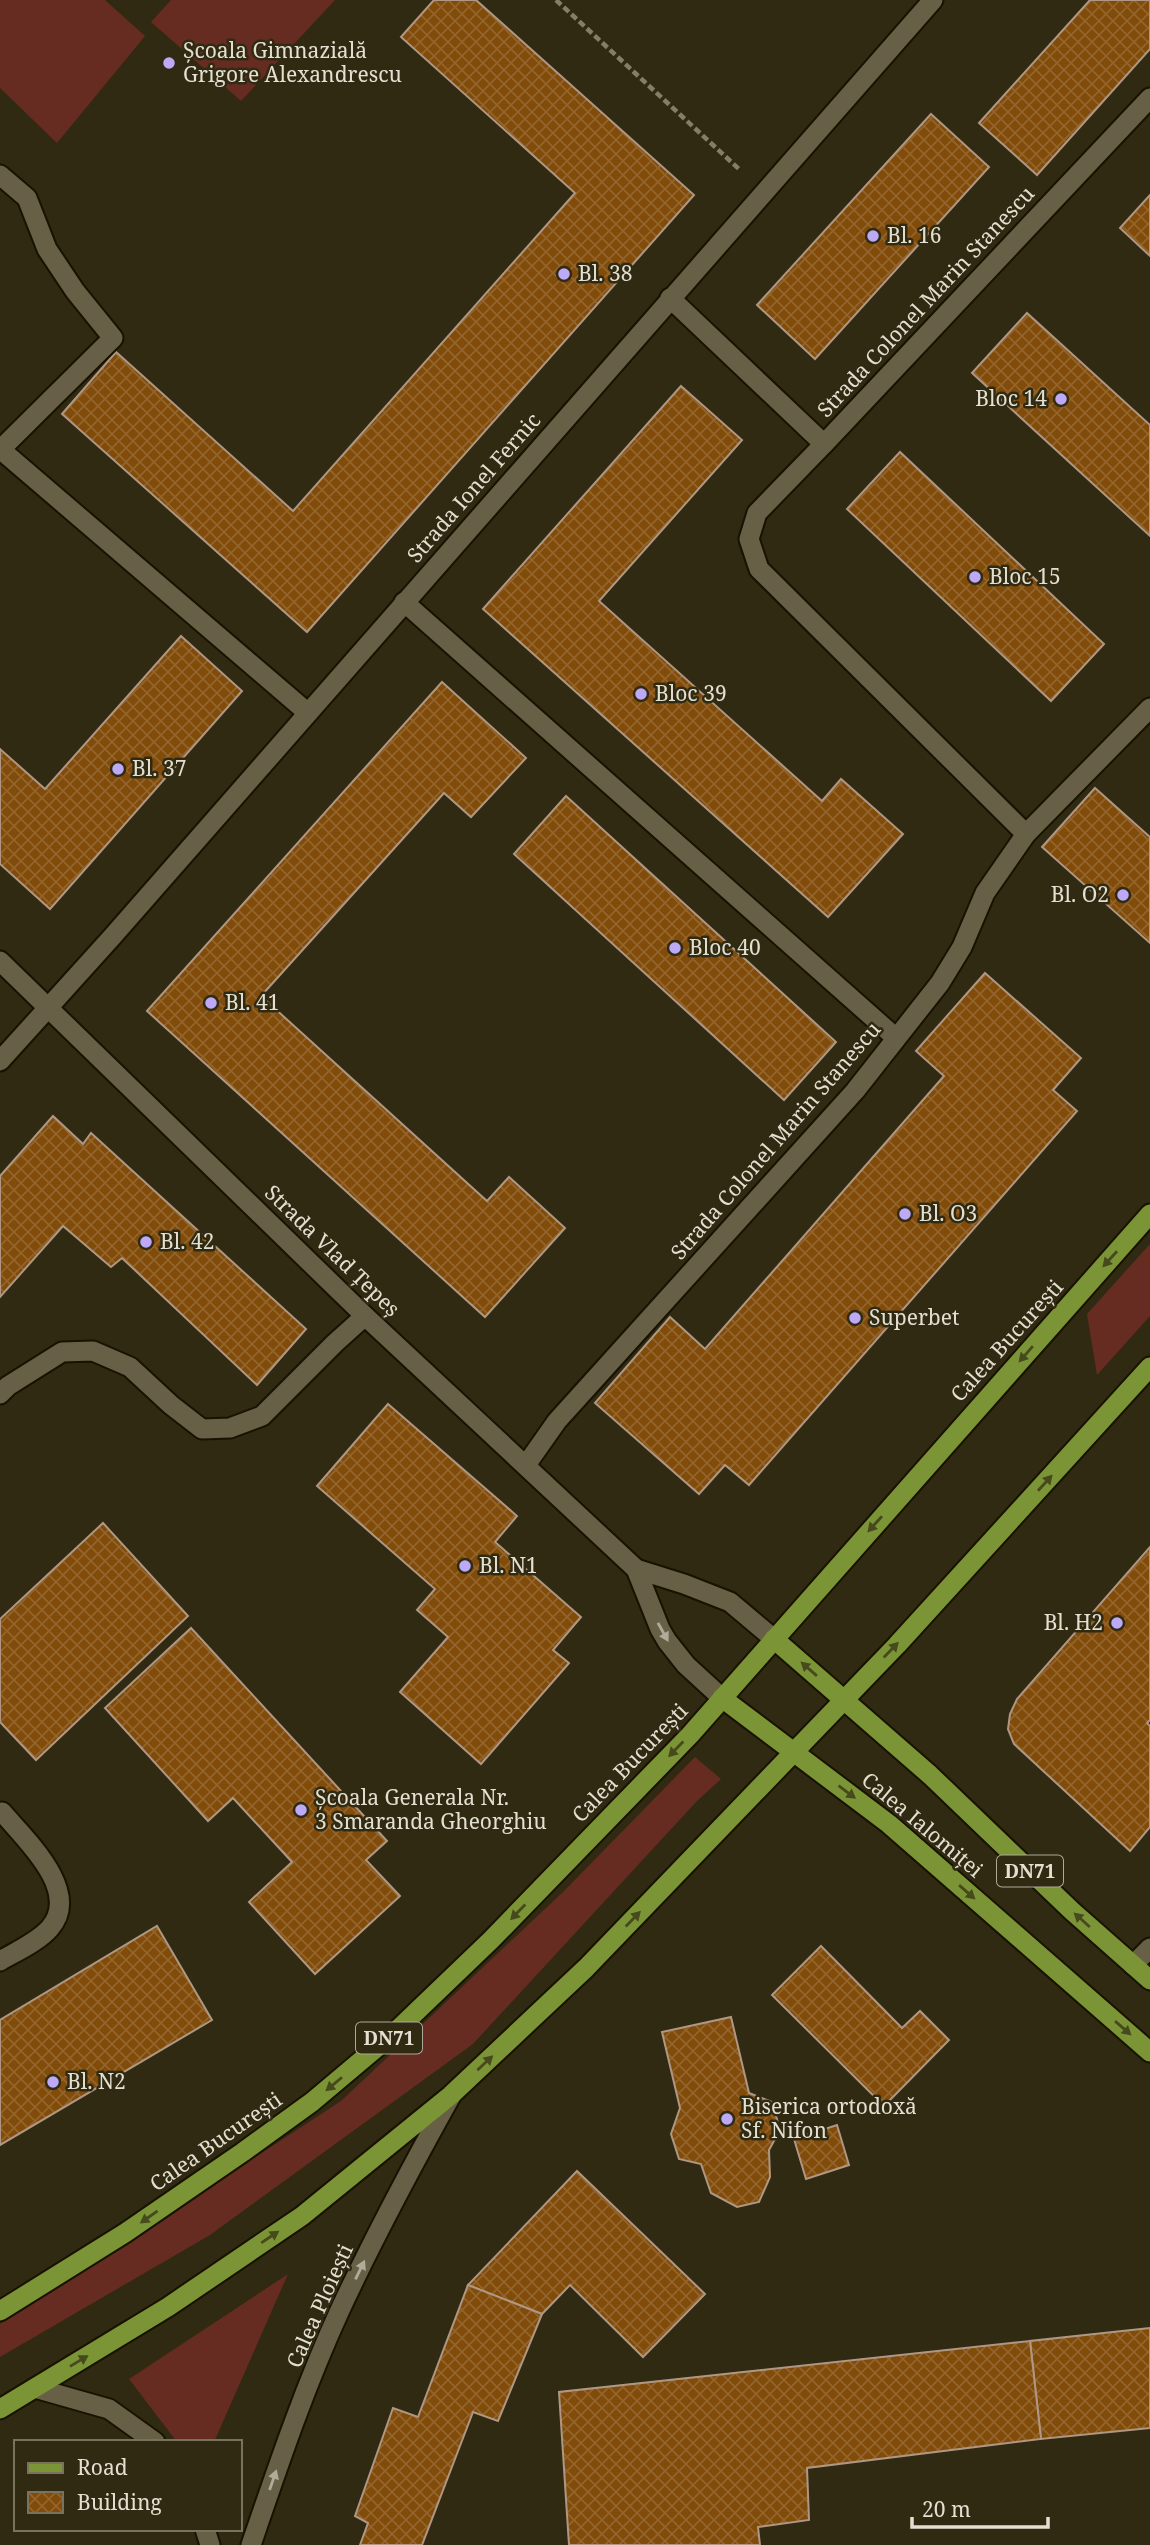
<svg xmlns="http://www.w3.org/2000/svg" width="1150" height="2545" viewBox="0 0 1150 2545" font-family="'Noto Serif',serif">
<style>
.grass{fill:#662b21}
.building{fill:url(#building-cross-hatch);stroke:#af9783;stroke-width:2}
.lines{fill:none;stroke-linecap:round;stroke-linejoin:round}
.service-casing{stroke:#181200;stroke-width:23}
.minor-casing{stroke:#181200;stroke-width:23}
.primary-casing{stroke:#181200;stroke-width:23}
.path{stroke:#837e6a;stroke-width:4.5;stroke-dasharray:7 3.5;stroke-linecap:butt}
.service{stroke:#676046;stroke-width:19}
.minor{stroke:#676046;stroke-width:19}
.primary{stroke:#7b9435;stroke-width:19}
.oneway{fill:#464a1c}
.oneway2{fill:#b1ac99}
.poi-dot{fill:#bda9f5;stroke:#302a12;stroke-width:2.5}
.labels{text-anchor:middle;stroke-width:5;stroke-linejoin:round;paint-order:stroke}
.shield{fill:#302a12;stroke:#ada998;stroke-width:2}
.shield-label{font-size:19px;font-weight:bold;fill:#e3dfd1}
.poi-label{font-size:21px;fill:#e3dfd1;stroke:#302a12;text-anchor:start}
.street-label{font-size:21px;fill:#e3dfd1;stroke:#302a12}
</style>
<defs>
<pattern id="building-cross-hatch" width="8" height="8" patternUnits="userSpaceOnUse" patternTransform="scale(1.75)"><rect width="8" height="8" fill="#814b09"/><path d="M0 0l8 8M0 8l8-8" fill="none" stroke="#93642c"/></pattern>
</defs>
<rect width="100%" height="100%" fill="#302a12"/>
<g class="grass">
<path d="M0,0H105L145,36L57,143L0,88Z"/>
<path d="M171,0H335L241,101L151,22Z"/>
<path d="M1150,1244V1316L1097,1375L1087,1314Z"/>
<path d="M695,1757L721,1779L697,1801L473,2044L210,2235L0,2357V2324L341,2101L564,1891Z"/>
<path d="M288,2274L214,2442H177L129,2379Z"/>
</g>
<g class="building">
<path d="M434,0H476L694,195L307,632L62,414L116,352L293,511L575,193L401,37Z"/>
<path d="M1090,0H1150V49L1037,175L979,123Z"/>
<path d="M931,114L989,167L815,359L757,305Z"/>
<path d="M1150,195V256L1120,228Z"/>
<path d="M1027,313L1150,425V536L972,373Z"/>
<path d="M681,386L742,440L599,601L822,801L841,779L903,834L828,917L483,609Z"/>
<path d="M900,452L1104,644L1051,701L847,509Z"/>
<path d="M181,636L242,691L50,909L0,864V749L45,789Z"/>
<path d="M442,682L526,758L471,817L444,793L261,996L487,1201L509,1177L565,1228L485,1317L147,1011Z"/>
<path d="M1095,788L1150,837V943L1042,847Z"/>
<path d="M566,796L836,1042L784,1100L514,854Z"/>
<path d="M985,973L1081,1058L1053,1090L1077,1111L749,1485L725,1465L699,1494L595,1403L670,1317L705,1349L944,1076L916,1051Z"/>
<path d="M53,1116L83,1144L91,1133L306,1329L257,1385L122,1258L111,1267L63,1226L0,1297V1176Z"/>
<path d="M388,1404L517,1516L495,1542L581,1617L553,1650L569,1663L481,1764L400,1692L448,1637L417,1610L435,1589L317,1486Z"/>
<path d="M103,1523L188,1616L36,1760L0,1722V1619Z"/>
<path d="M1150,1547V1720L1147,1723L1150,1726V1827L1130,1851L1014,1744L1008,1729L1010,1714L1017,1699Z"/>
<path d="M191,1628L387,1841L366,1860L400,1896L315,1974L249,1902L292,1862L233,1798L208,1821L105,1708Z"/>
<path d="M157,1926L212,2020L0,2145V2020Z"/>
<path d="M821,1946L902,2028L920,2011L949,2040L884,2106L772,1995Z"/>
<path d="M731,2017L749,2093L772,2102L780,2130L769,2150L770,2177L759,2202L737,2207L711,2193L701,2164L679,2159L671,2134L680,2108L662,2032Z"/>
<path d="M837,2125L849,2165L806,2179L794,2139Z"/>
<path d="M577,2171L705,2294L643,2357L570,2285L542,2314L468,2285Z"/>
<path d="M468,2285L542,2314L498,2421L473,2412L422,2545H360L368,2523L355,2516L393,2408L418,2417Z"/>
<path d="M1150,2328V2428L1041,2439L1030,2341Z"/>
<path d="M1030,2341L1041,2439L807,2468L809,2520L758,2527L760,2545H569L559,2392Z"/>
</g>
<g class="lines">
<defs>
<g id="service">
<path d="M0,175L27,198L47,249L75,291L113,338L0,450"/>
<path d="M670,298L824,444L1150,98"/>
<path d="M824,444L757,513L749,539L759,569L1026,834"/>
<path d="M0,449L308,713"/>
<path d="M404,602L896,1038"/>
<path d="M0,1394L8,1386L62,1352L93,1351L130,1367L171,1405L202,1429L230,1428L262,1416L335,1343L365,1316"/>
<path d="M526,1465L557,1421L855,1091L940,983L962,947L985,893L1026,834L1150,708"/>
<path d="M0,1961C15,1952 38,1942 50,1928C82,1891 25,1839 2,1812"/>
<path d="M1133,1965L1150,1948"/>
</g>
<g id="minor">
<path d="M0,961L365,1316L636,1569L660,1629L667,1641L686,1665L722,1698"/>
<path d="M0,1061L112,937L933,0"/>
<path d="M636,1569L684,1584L730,1602L774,1639"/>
<path d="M35,2388L109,2409L155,2442"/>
<path d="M205,2529L210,2545"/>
<path d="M251,2545C278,2466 305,2386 340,2310C374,2237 412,2166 451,2096"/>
</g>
<g id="primary">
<path d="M774,1639L930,1775L1072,1911L1150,1980"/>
<path d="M722,1698L889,1824L1150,2052"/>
<path d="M0,2311L125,2233L243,2152L312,2102L394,2033L491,1940L690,1735L1150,1214"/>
<path d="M0,2409L168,2307L302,2216L451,2095L586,1968L897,1645L1150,1367"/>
</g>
</defs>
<use href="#service" class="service-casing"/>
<use href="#minor" class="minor-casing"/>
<use href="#primary" class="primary-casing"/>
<path class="path" d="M556,0L740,170"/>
<use href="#service" class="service"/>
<use href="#minor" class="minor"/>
<use href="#primary" class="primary"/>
</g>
<defs><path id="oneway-solid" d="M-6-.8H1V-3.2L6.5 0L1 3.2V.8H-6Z" transform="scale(1.75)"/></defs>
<g class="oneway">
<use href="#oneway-solid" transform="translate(1110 1259) rotate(132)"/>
<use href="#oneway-solid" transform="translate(1026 1354) rotate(131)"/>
<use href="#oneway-solid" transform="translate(1045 1483) rotate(-48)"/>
<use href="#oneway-solid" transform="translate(875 1524) rotate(132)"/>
<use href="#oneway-solid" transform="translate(891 1650) rotate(-46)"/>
<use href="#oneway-solid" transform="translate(809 1669) rotate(-139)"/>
<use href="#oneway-solid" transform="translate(676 1749) rotate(134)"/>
<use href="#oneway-solid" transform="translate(847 1792) rotate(37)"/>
<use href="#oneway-solid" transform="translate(967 1892) rotate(41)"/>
<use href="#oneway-solid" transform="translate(518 1912) rotate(134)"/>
<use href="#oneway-solid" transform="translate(633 1919) rotate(-46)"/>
<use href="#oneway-solid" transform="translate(1082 1920) rotate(-138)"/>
<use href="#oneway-solid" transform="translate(1123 2028) rotate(41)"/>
<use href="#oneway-solid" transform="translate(485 2063) rotate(-43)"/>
<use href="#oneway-solid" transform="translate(334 2084) rotate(140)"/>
<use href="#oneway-solid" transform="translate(149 2217) rotate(145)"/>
<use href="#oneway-solid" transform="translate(270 2237) rotate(-34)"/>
<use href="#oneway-solid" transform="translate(79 2361) rotate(-31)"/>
</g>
<g class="oneway2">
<use href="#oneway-solid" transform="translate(663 1632) rotate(61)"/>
<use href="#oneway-solid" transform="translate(360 2270) rotate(-64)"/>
<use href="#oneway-solid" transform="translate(273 2480) rotate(-71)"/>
</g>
<g class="poi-dot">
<circle cx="169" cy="63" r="7"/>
<circle cx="873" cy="236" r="7"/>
<circle cx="564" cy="274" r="7"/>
<circle cx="1061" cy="399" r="7"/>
<circle cx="975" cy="577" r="7"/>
<circle cx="641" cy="694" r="7"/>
<circle cx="118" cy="769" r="7"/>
<circle cx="1123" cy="895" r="7"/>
<circle cx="675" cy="948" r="7"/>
<circle cx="211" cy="1003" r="7"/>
<circle cx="905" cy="1214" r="7"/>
<circle cx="146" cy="1242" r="7"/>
<circle cx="855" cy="1318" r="7"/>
<circle cx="465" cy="1566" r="7"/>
<circle cx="1117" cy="1623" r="7"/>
<circle cx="301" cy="1810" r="7"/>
<circle cx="53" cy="2082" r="7"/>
<circle cx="727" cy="2119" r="7"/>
</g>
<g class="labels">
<g class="shield">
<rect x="997" y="1855.5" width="66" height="31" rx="5"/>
<rect x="356" y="2022.5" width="66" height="31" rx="5"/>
</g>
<g class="shield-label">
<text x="1030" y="1878">DN71</text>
<text x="389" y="2045">DN71</text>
</g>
<g class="poi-label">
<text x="183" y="58">Școala Gimnazială<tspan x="183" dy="24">Grigore Alexandrescu</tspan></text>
<text x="887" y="243">Bl. 16</text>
<text x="578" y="281">Bl. 38</text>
<text x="1047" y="406" text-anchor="end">Bloc 14</text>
<text x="989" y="584">Bloc 15</text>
<text x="655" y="701">Bloc 39</text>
<text x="132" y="776">Bl. 37</text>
<text x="1109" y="902" text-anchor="end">Bl. O2</text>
<text x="689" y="955">Bloc 40</text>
<text x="225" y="1010">Bl. 41</text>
<text x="919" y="1221">Bl. O3</text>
<text x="160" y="1249">Bl. 42</text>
<text x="869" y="1325">Superbet</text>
<text x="479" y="1573">Bl. N1</text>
<text x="1103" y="1630" text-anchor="end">Bl. H2</text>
<text x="315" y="1805">Școala Generala Nr.<tspan x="315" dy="24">3 Smaranda Gheorghiu</tspan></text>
<text x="67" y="2089">Bl. N2</text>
<text x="741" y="2114">Biserica ortodoxă<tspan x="741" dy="24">Sf. Nifon</tspan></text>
</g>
<g class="street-label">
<text transform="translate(926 302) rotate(-47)" y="7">Strada Colonel Marin Stanescu</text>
<text transform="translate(474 488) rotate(-49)" y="7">Strada Ionel Fernic</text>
<text transform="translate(776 1141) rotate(-49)" y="7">Strada Colonel Marin Stanescu</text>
<text transform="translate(332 1251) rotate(44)" y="7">Strada Vlad Țepeș</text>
<text transform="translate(1007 1341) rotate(-48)" y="7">Calea București</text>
<text transform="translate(630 1763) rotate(-46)" y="7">Calea București</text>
<text transform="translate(922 1825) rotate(40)" y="7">Calea Ialomiței</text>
<text transform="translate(216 2142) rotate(-35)" y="7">Calea București</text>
<text transform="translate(320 2306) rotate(-66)" y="7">Calea Ploiești</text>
</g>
</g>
<rect x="14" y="2440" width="228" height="91" fill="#302a12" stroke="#78725e" stroke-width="2"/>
<rect x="28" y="2463" width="35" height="10" fill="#7b9435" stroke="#78725e" stroke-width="2"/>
<text x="77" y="2475" font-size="21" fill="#e3dfd1">Road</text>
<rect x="28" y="2492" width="35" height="21" fill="url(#building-cross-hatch)" stroke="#78725e" stroke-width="2"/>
<text x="77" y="2510" font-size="21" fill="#e3dfd1">Building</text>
<path d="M912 2517v10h136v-10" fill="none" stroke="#e3dfd1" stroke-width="3.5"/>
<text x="922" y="2517" font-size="21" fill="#e3dfd1" stroke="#302a12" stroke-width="5" paint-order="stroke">20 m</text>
</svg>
